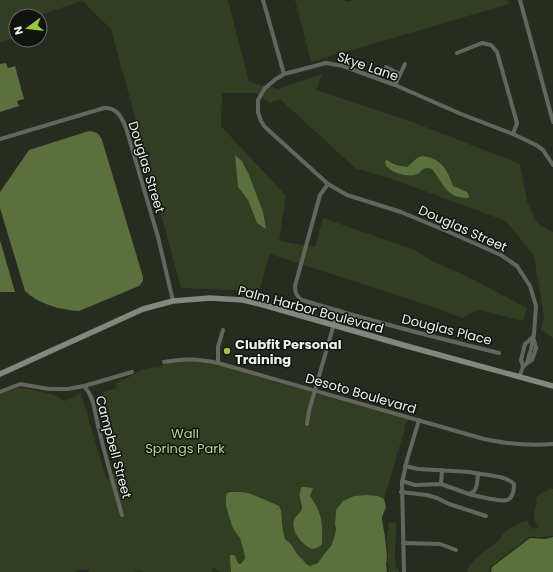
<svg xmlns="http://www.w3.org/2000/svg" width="553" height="572" viewBox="0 0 553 572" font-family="Poppins,sans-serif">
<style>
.green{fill:#323e21}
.water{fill:#5b703c}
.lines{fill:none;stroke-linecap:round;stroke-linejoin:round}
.minor{stroke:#63665f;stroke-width:4}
.secondary{stroke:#83877d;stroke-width:5.5}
.poi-dot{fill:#98cb37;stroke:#11130e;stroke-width:1.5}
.labels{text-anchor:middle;stroke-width:3;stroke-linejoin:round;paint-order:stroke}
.street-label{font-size:13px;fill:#edf1e9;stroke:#11130e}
.poi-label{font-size:13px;font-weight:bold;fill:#edf1e9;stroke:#11130e;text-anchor:start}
.park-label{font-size:13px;fill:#b6d788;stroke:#11130e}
</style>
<rect width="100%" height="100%" fill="#262c20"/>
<g class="green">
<path d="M0,0H228L249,82L278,89L322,74L316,90L415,123L520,164L527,202L537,223L553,232V338L541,330L544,317L534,256L506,221L392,179L355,168L280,99L270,103L255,93H222L221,126L286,196L279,241L315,247L323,218L415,250L432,261L462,274L527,308L523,321L479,310L462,318L430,306L270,254L259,291L181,288L111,29L82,1L37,16H16V23L9,25L12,39L0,42Z"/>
<path d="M295,0H343L350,2L352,0H508L509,4L311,62Z"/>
<path d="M178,361H196L217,365L313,392L311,400L314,401L317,393L408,419L404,427L405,428L384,499C374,495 365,495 354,496L335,516L336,529L335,535L333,541L331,546L322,557L318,563L310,566L306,564C300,555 289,548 285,538C281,529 284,519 281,510C277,499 238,490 227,493L226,499L232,526C234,531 237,533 239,537C244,545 247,556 242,563L240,564C237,563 236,559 235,556L230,559L231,572H219L213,567L212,572H145L138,571L134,572H90C85,568 80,569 74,572H0V394L19,387L52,394L65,401L81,393L106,478L123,469L103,392L117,388L116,383H118C128,378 146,365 157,368L164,364Z"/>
<path d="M550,489H553V536L545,537H529L491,566L489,572H467C471,558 486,551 496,543C500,540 501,536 504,533C510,528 519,522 527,521L532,529L539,527L534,520V512L537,504L536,498L540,494Z"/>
<path d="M389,522L396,523C397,538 393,553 396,569H399V572H389L388,564V557L387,538Z"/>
</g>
<g class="water">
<path d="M6,63L8,68L15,66L24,99L17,101L19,106L0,112V64Z"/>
<path d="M89,131C96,132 99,133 102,140L143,277V281L139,286L79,311C61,310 38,304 25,291L0,208V192L29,150Z"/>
<path d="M235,155L242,161L249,175L263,212L266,229L257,223L248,200L238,187Z"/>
<path d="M422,156C441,158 447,169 453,186L467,192L469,196L468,198C445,198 444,183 432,169C422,165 422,173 415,175C406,177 385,172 385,161L387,160C393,165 400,166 407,167C413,163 415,158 422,156Z"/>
<path d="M0,240L15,292H0Z"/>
<path d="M302,487H306L313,488L310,496C320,510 323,520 322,538C322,540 322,543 322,544C320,547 316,548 313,549C304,547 290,531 294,520C296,515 302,513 302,507C301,499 298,498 301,488Z"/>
<path d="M230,492H241L248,493L266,500L279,506L281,510L283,531L285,539L291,544L297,554L303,560L306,564L310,566L318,563L322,557L331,546L333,541L335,535L336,529L335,524L336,510L343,501L354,496L366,495L378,496L384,499L386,507L382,517V520L385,537L387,557L386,565L387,572H231L230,559V555H234C237,558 236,563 240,564L242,563L245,558L244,552L240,538L234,530L232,526L226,506V496L227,493Z"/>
<path d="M553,537V572H491L492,567L530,538L545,539Z"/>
</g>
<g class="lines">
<g class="minor">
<path d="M263,0L284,74"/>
<path d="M520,0L553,122"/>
<path d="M457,53L482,43L491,45L497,52L517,123L513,134"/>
<path d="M386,67L400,74"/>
<path d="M395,85L405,64"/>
<path d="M0,139L104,108C117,107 122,118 126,128L158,237L173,301"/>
<path d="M328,184L320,195L295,286C295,292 296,296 302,300C367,320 433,337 499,353"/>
<path d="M531,349L534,334L536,306L530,286L517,266L501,255L449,232L401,212L347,195L328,184L265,127L261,121L258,112V100L265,88L276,79L284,74L326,63L343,66L395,85L461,114L513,134L536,145L543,150L553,165"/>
<path d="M164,362C185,358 197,359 218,363L484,439C507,444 530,446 553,444"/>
<path d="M218,363V347L223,330"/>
<path d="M527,363L532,360L536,348L534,340"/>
<path d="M523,367L521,360L525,344L533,337"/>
<path d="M519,377L523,367L527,363L530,352"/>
<path d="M84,386C95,398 95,415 99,430C106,458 114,487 122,515"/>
<path d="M0,392L20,384L49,389H68L84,386L132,372"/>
<path d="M307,424L309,411L338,310"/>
<path d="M405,466L418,469L470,472C482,475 506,475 514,484C514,489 513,498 507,500C501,502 476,496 469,494"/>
<path d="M402,481L415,485L441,484L469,494C478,492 477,482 478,474"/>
<path d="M441,484L442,470"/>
<path d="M401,492L427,495L437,498L449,504L486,516"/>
<path d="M403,543L440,544L456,550"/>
<path d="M404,572L402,483L407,460L419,420"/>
</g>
<path class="secondary" d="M0,374L143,309L173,301L210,298L243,300L267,306L403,345L553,386"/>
</g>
<circle class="poi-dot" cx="227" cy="351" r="4"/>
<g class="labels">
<g class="street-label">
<text transform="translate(368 66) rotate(19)" y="5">Skye Lane</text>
<text transform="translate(147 167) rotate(73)" y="5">Douglas Street</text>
<text transform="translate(463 228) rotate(24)" y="5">Douglas Street</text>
<text transform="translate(311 309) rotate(15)" y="5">Palm Harbor Boulevard</text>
<text transform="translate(447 329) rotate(14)" y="5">Douglas Place</text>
<text transform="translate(361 393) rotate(16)" y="5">Desoto Boulevard</text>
<text transform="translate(114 447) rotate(75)" y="5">Campbell Street</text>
</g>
<g class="poi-label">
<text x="235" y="349">Clubfit Personal<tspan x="235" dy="15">Training</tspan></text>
</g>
<g class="park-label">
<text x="185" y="438">Wall<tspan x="185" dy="15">Springs Park</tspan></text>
</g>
</g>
<g transform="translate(28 28) rotate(255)"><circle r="19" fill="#11130e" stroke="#696c66"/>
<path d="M0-3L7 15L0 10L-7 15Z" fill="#98cb37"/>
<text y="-6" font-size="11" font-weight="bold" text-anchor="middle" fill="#edf1e9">N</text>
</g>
</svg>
